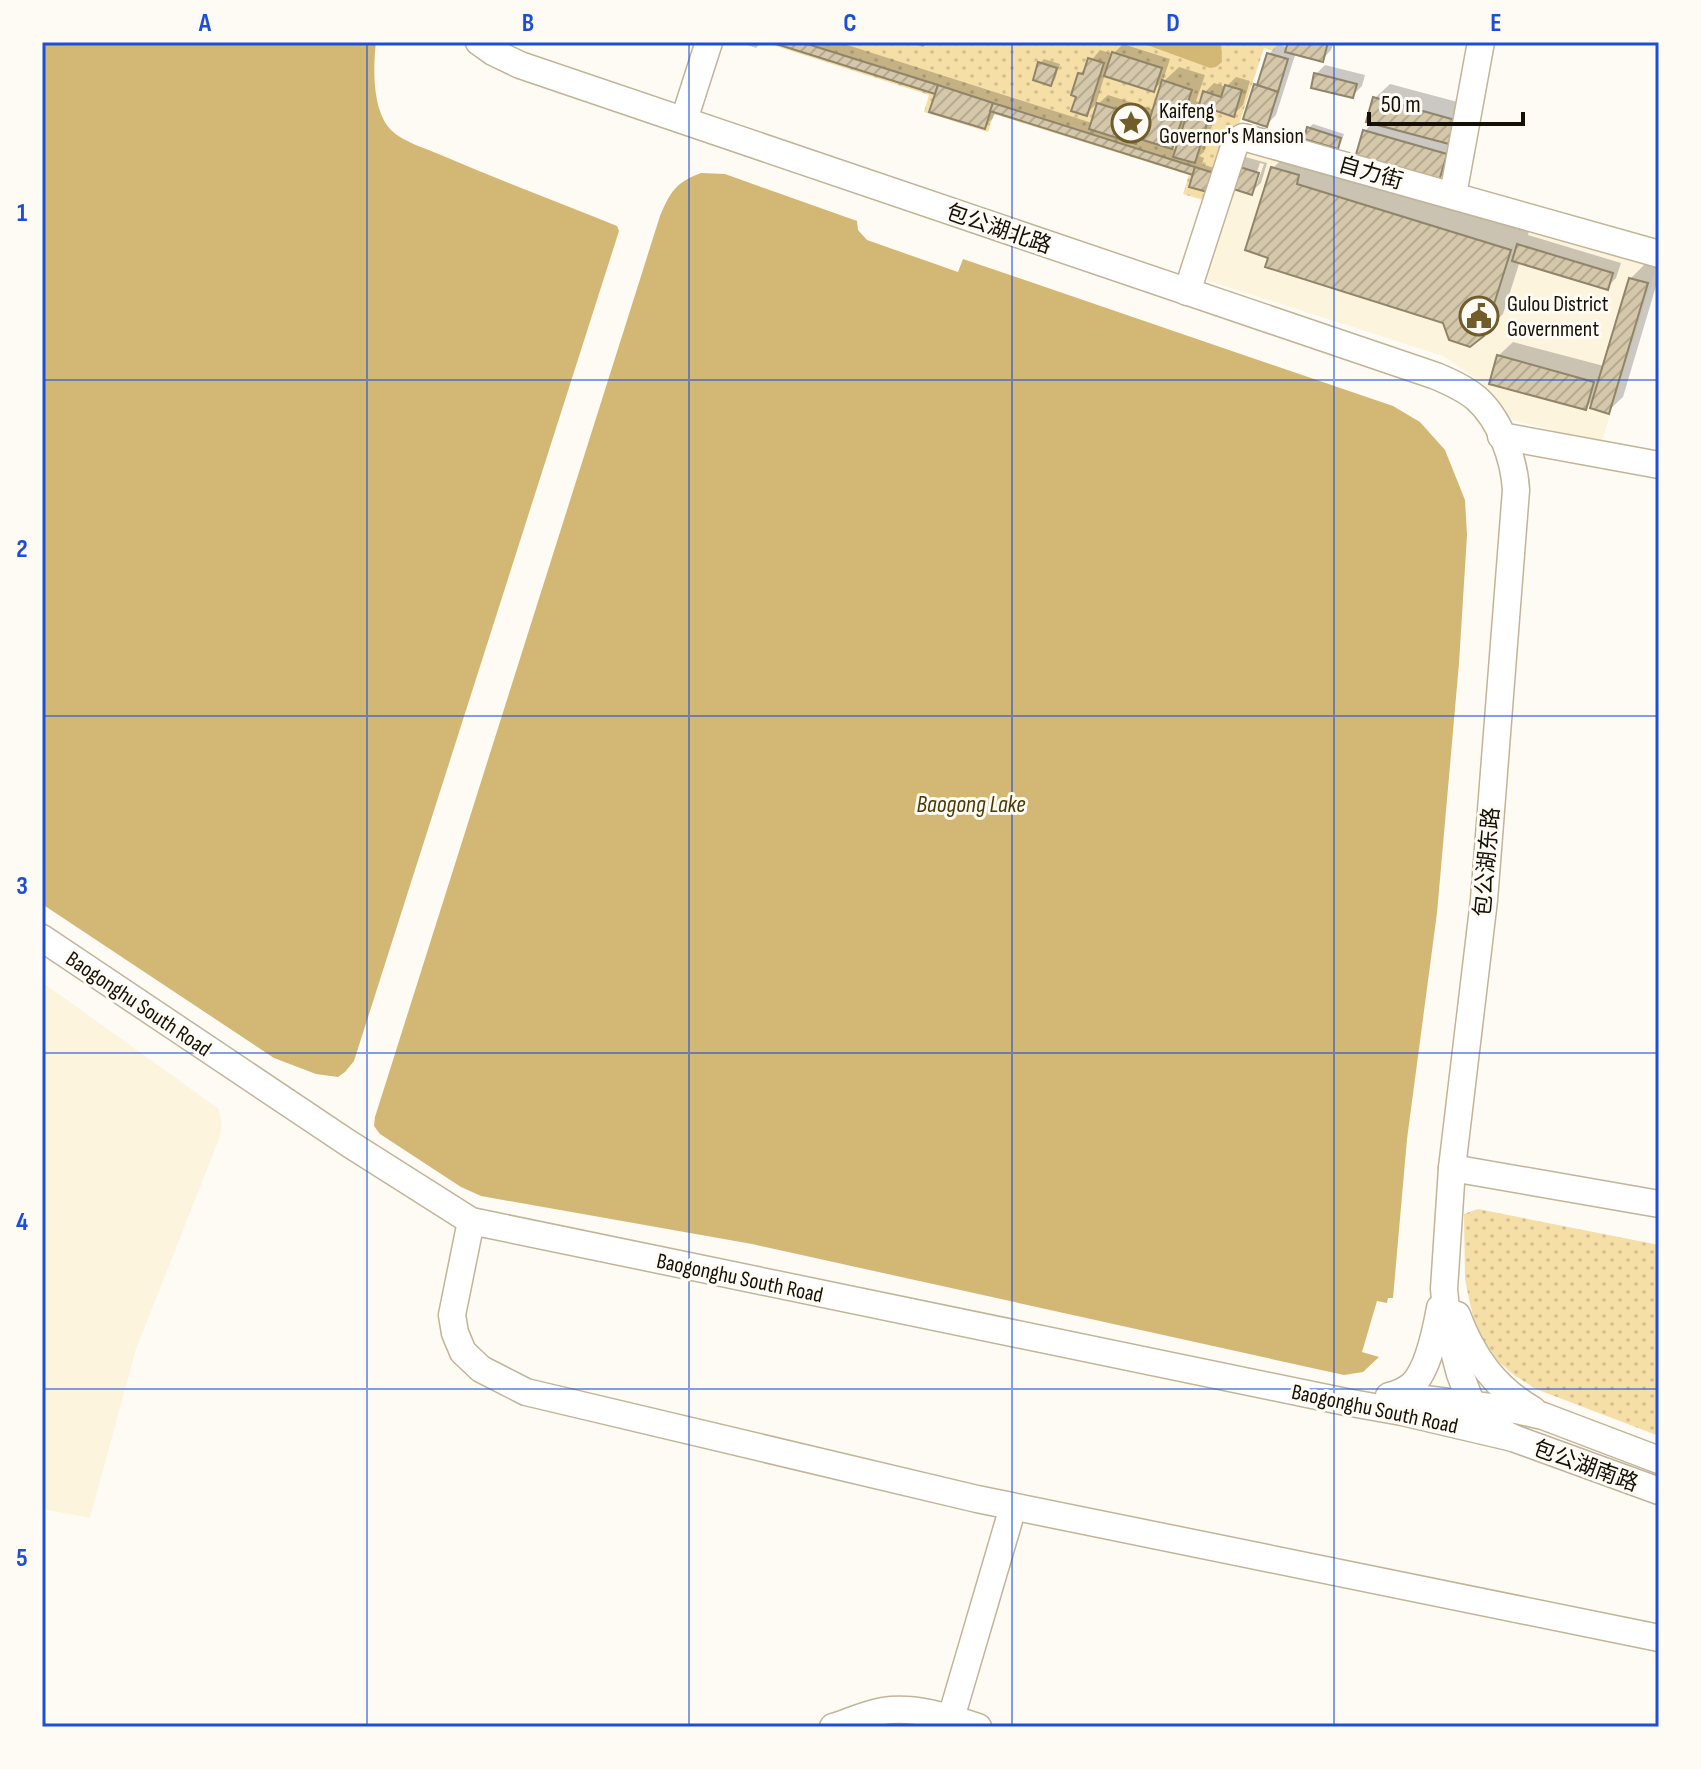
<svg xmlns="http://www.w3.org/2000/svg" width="1701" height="1769" viewBox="0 0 1701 1769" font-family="'Sofia Sans Condensed','Noto Sans SC',sans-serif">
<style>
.built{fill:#fdf4de}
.grass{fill:url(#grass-dots)}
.water{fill:#d3b774}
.shadow{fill:#0003;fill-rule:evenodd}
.building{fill:url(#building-hatch);stroke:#90856a;stroke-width:2}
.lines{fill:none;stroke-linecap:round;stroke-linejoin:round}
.minor-casing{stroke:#c1b498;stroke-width:29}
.minor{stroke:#fff;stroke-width:26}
.grid{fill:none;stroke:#1d4ed8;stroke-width:2;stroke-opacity:0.55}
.labels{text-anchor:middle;stroke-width:6;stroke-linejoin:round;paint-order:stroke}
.poi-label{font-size:22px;fill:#141006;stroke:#fefbf5;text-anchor:start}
.street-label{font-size:22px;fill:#141006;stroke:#fefbf5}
.water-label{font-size:24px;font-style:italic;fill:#4c3900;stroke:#fefbf5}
.neatline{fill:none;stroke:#1d4ed8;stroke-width:3}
.grid-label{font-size:26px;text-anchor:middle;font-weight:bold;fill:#1d4ed8}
</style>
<defs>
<pattern id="grass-dots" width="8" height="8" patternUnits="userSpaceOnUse" patternTransform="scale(2)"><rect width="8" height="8" fill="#f6dfa7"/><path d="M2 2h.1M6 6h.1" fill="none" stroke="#d2be8e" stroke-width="1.8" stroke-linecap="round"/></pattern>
<pattern id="building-hatch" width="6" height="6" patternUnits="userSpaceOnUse" patternTransform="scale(2)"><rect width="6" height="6" fill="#d4c7aa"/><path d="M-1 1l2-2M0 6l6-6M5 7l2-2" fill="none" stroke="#b5aa91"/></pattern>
</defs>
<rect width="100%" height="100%" fill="#fefbf5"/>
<g class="built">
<path d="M1233,142L1656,267L1601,444L1510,419L1492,393L1472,376L1443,356L1190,275Z"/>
<path d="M42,982L219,1109L222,1125L219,1139L136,1349L90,1518L42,1509Z"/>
</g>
<g class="grass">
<path d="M763,42H1277L1274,51L1264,48L1213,203L1183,194L1189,175L994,114L988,132L924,112L929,95Z"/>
<path d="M1478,1209L1659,1245V1436L1536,1389L1514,1375L1499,1362L1484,1343L1475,1323L1470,1304L1465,1279L1464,1214Z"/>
</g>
<g class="water">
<path d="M42,42H376C373,67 372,111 391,130C403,142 425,148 441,155C499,180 558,202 617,226L619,231L354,1061L345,1072L338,1077L316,1074L274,1058L42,904Z"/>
<path d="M1139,42H1221L1222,62L1216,67L1210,68Z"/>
<path d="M701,173L725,174L857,221L858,230L867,240L958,272L963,259L1393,406L1420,422L1445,450L1465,500L1467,535L1459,663L1437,913L1407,1139L1393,1298H1388L1387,1303L1377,1301L1362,1352L1379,1357L1363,1372L1344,1375L752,1244L481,1196L461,1187L380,1134L374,1126L375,1117L660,216C670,192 676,182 701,173Z"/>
</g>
<g class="shadow">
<path d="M738,42H762L756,48Z"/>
<path d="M777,42H838L1092,123L1098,104L1108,95L1155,110L1164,81L1179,67L1205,75L1196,101L1202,103L1205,92L1214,83L1226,87L1236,77L1250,81L1243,105L1233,115L1217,109L1204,152L1199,156L1204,158L1202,164L1220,170L1214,187L1195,174L996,110L993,118L984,127L938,93ZM1149,128L1145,139L1140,138ZM1182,137L1178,150L1171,148Z"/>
<path d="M908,42H927L923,47Z"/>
<path d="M1290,42H1334L1331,50L1322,60L1296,52L1276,115L1266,125L1256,85L1260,81L1269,54L1278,44L1289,48Z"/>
<path d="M1123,44L1170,59L1163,80L1154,90L1105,74L1096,104L1086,114L1079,96L1080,74L1100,50L1113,54Z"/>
<path d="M1044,59L1060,64L1055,79L1051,84L1040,63Z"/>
<path d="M1325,65L1365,75L1362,86L1352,96L1316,74Z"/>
<path d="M1390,84L1469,105L1453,165L1438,179L1365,131L1374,122L1375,98Z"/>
<path d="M1313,124L1344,134L1341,143L1337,147L1309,128Z"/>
<path d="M1293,148L1529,231L1528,235L1621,263L1616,278L1607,287L1520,261L1503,314L1483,334L1444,321L1273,168Z"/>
<path d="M1242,156L1267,163L1261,183L1251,192L1226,185ZM1260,163L1264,164L1257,184H1253Z"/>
<path d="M1645,264L1659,268V276L1623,397L1608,411L1594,399L1586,408L1498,356L1513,342L1604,366L1630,279Z"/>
</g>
<g class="building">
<path d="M770,42H801L938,85L935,94Z"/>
<path d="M1288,42H1328L1323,62L1285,52Z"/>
<path d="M1112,52L1162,68L1154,92L1104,76Z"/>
<path d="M1267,53L1288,59L1278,92L1257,85Z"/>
<path d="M1088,58L1104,63L1087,116L1071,111L1076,97L1071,95L1078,73L1083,74Z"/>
<path d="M1038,62L1057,68L1051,86L1033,80Z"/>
<path d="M1314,73L1357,84L1353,98L1311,88Z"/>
<path d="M1162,80L1192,90L1172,149L1143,140Z"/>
<path d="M1254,84L1278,92L1267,127L1243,119Z"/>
<path d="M938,85L993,103L985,129L929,112Z"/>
<path d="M1225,85L1242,90L1234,117L1199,105L1203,91L1221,97Z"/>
<path d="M1373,97L1455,120L1449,144L1366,122Z"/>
<path d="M993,103L1195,167L1193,175L990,111Z"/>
<path d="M1097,103L1144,118L1136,144L1089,129Z"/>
<path d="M1188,111L1209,117L1195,163L1173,157Z"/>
<path d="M1307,127L1341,138L1338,149L1304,139Z"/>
<path d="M1363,130L1447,154L1439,181L1355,158Z"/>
<path d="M1230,164L1259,173L1252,195L1224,186Z"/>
<path d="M1195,167L1217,174L1211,193L1189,187Z"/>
<path d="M1271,167L1299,175L1297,184L1511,250L1484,336L1470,347L1449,340L1443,323L1265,267L1268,258L1245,250Z"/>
<path d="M1517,244L1613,273L1608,290L1512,261Z"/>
<path d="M1629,278L1648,283L1609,414L1590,408Z"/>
<path d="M1497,355L1594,382L1586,410L1489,384Z"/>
</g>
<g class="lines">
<defs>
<g id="minor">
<path d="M479,42L493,52L520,65L1436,376C1450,382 1464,388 1476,398C1500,419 1514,458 1516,490L1484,900L1452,1168L1444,1289L1448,1328L1460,1374L1472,1405L1482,1418L1492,1427L1513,1438"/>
<path d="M684,120L709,42"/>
<path d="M1453,195L1481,42"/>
<path d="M1187,292L1236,141L1243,137L1659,254"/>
<path d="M1501,436L1659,465"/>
<path d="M42,938L348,1143L471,1221L1346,1402L1402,1412L1513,1438L1659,1491"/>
<path d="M1452,1168L1659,1204"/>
<path d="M471,1221L452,1315L455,1333L463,1352L481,1369L526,1392L977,1499L1659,1638"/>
<path d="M1457,1315C1472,1356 1495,1388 1533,1410"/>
<path d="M1389,1396C1397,1394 1405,1391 1412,1385C1428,1370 1436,1330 1440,1308"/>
<path d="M1399,1396L1516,1410L1543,1416L1659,1460"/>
<path d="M951,1718L1013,1507"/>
<path d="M833,1727C849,1722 866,1714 883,1711C915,1706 947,1717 978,1727"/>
</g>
</defs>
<use href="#minor" class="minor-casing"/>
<use href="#minor" class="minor"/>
</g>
<path class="grid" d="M367,42V1727M689,42V1727M1012,42V1727M1334,42V1727M42,380H1659M42,716H1659M42,1053H1659M42,1389H1659"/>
<defs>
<symbol id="sight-ring" viewBox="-11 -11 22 22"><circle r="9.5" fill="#fefbf5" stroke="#715d2c" stroke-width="1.5"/><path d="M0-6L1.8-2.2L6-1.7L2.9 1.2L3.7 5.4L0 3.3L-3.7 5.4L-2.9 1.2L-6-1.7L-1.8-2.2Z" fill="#715d2c"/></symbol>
<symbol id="civic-ring" viewBox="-11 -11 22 22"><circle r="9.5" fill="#fefbf5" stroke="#715d2c" stroke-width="1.5"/><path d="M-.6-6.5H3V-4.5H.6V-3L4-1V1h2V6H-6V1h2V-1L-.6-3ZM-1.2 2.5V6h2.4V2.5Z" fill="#715d2c"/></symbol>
</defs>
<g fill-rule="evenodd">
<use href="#sight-ring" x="1109" y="101" width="44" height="44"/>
<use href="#civic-ring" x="1457" y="294" width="44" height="44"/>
</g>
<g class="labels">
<g class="poi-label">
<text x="1159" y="118">Kaifeng<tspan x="1159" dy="25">Governor's Mansion</tspan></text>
<text x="1507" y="311">Gulou District<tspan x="1507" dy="25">Government</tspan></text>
</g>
<g class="street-label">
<text transform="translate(1371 172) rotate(16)" y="8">自力街</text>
<text transform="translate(999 228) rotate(19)" y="8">包公湖北路</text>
<text transform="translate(1486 862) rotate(-85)" y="8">包公湖东路</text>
<text transform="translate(139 1003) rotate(34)" y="8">Baogonghu South Road</text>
<text transform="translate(740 1277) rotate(12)" y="8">Baogonghu South Road</text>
<text transform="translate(1375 1408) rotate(12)" y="8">Baogonghu South Road</text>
<text transform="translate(1586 1465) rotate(20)" y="8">包公湖南路</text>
</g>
<g class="water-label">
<text x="971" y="812">Baogong Lake</text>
</g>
</g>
<rect width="1701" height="1769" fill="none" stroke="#fefbf5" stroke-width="88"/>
<path d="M1369 112v12h154v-12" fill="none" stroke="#141006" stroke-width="4"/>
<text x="1381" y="112" font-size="24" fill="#141006" stroke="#fefbf5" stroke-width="6" paint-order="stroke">50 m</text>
<rect x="44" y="44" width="1613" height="1681" class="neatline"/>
<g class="grid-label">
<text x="205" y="31">A</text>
<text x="528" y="31">B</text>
<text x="850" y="31">C</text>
<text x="1173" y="31">D</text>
<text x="1496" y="31">E</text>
<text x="22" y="221">1</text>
<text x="22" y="557">2</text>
<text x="22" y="894">3</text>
<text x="22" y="1230">4</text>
<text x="22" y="1566">5</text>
</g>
</svg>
